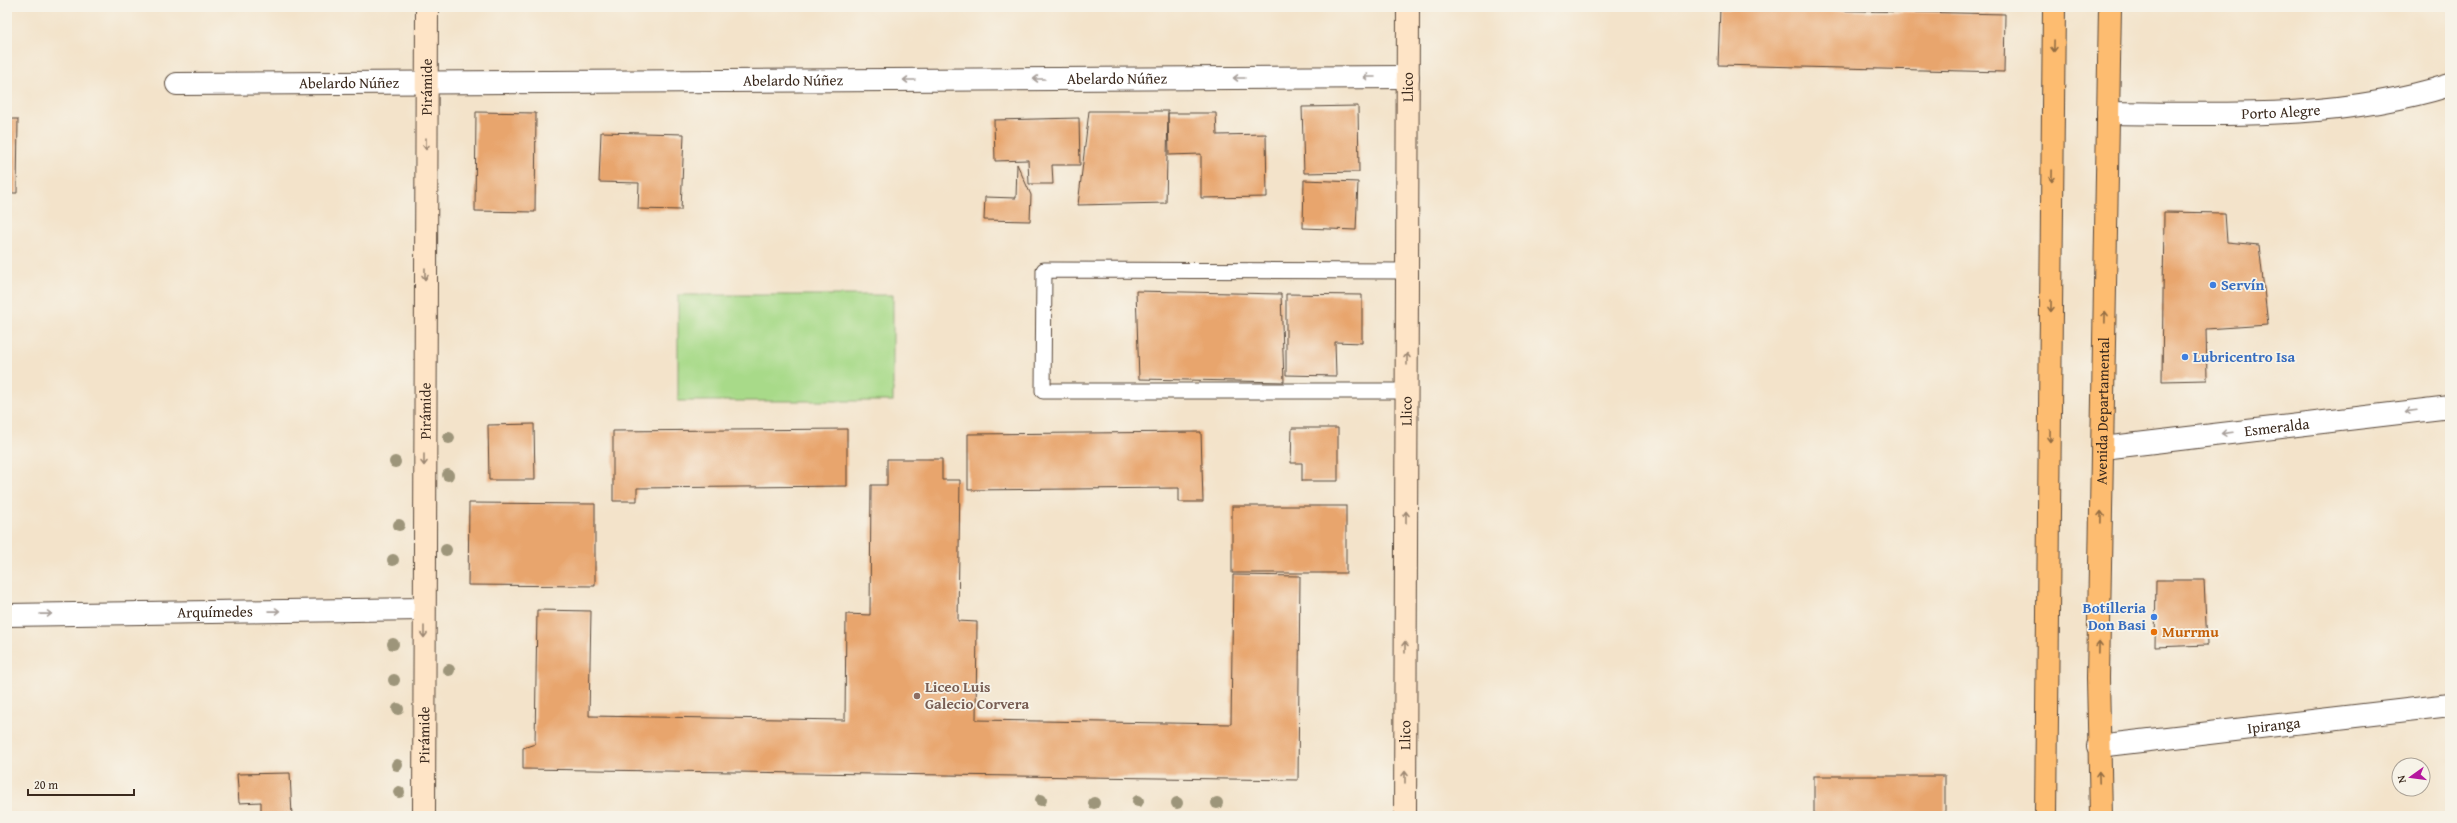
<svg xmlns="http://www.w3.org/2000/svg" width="2457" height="823" viewBox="0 0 2457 823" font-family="'Gentium Book Plus',serif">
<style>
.green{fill:#a8da89;stroke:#728254}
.building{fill:#e8a56d}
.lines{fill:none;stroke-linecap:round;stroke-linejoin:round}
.lane-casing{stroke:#574638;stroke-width:17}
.street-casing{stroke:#574638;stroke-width:24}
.secondary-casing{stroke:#574638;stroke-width:24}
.primary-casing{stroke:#574638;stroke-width:24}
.lane{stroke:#fff;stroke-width:15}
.street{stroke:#fff;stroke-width:22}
.secondary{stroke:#fee4c6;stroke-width:22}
.primary{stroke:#fdbc70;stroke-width:22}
.tree{fill:#9d957a}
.oneway{stroke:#926c43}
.oneway2{stroke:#a79f9a}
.oneway3{stroke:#9c8772}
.shop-dot{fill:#3f7fe0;stroke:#f7f3e8;stroke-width:1.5}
.food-dot{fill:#e8710a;stroke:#f7f3e8;stroke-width:1.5}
.education-dot{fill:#8d6e63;stroke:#f7f3e8;stroke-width:1.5}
.labels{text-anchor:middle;stroke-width:3.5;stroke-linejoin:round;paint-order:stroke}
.street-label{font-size:15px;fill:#3b2a1e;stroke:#f7f3e8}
.shop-label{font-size:15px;font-weight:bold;fill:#366cbe;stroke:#f7f3e8;text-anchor:start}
.food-label{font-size:15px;font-weight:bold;fill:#c56008;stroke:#f7f3e8;text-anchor:start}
.education-label{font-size:15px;font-weight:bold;fill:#785e54;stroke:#f7f3e8;text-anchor:start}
</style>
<rect width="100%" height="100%" fill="#f7f3e8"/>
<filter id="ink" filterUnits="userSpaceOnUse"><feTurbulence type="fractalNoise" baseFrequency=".025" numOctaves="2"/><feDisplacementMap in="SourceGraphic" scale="8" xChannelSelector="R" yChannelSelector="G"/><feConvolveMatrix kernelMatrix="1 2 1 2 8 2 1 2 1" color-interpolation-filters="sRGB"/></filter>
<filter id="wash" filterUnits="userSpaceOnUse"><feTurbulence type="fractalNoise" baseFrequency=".012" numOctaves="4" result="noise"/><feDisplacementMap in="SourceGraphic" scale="16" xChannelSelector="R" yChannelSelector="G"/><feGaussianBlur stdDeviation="0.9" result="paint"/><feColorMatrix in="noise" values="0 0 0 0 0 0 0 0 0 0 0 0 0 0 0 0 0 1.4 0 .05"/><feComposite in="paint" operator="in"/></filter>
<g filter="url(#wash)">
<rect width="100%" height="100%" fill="#f3e3ca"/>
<rect class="green" x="678" y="295" width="215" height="106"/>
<g id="blocks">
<g class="building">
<path d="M1720,8L2005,14L2004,72L1718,65Z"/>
<path d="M1358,106L1359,172L1304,173L1302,107Z"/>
<path d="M1089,111H1168L1166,203L1078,205Z"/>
<path d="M476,112L536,113L535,212L475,211Z"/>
<path d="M1168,113H1216L1217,135L1266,134L1267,197L1201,198V154L1169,155Z"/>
<path d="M1079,118L1080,165H1052L1053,184H1029L1028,160L995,161L994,120Z"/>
<path d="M7,119H18L17,193H7Z"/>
<path d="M601,132L684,134L681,210L638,209L639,183L599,182Z"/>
<path d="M1017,164L1031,195L1030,221L984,220L985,197L1016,198Z"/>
<path d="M1304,180L1358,182L1356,230L1303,228Z"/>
<path d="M2164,212L2225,213L2227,242L2259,245L2268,325L2206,329L2207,380L2162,381Z"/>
<path d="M1136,291L1281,294L1284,382L1139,379Z"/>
<path d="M1286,294L1362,295V343L1335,342L1336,376L1286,375Z"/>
<path d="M534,424L535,480H489L488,425Z"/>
<path d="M1292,428H1338V481H1302V463H1291Z"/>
<path d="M847,429V486L637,488V501H613V431Z"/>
<path d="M1201,432L1203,502H1179V488L968,490V434Z"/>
<path d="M887,459H942V480H960L958,621L977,622L976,720L1231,724L1233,575L1300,576L1298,780L523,769V748L535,744L537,610L591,611L589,716L845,720L846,614L870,615L871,485H887Z"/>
<path d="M469,503L595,504V586L468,585Z"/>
<rect x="1232" y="506" width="114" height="67"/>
<path d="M2156,580H2204L2207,645L2155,647Z"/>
<path d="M290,773L292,816H261V802L239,803L237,774Z"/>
<rect x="1814" y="776" width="131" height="40"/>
</g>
</g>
</g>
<g filter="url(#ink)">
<use href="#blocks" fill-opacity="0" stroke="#574638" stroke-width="1"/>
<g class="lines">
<defs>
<path id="lane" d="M1407,391H1043L1044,270L1407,271"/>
<g id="street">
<path id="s1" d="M177,84L1408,77"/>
<path id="s2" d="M2108,113C2225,114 2337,120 2450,85"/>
<path id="s3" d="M2103,448L2450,407"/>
<path id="s4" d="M7,615L424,609"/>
<path id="s5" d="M2098,746L2450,705"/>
</g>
<g id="secondary">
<path id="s6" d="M424,816L427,7"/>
<path id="s7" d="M1405,816L1408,7"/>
</g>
<g id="primary">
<path d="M2046,816L2054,7"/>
<path id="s8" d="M2101,816L2098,678L2110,7"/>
</g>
</defs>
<use href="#lane" class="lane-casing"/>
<use href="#street" class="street-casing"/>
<use href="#secondary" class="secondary-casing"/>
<use href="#primary" class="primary-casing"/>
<use href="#lane" class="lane"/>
<use href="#street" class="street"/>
<use href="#secondary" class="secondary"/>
<use href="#primary" class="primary"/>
</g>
<g class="tree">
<circle cx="449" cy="438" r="6"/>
<circle cx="395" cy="462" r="6"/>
<circle cx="448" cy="475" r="6"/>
<circle cx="399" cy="525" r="6"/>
<circle cx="446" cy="550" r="6"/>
<circle cx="393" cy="560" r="6"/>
<circle cx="393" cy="644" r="6"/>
<circle cx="449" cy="670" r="6"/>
<circle cx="394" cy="680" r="6"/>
<circle cx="398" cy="709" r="6"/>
<circle cx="397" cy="765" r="6"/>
<circle cx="399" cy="792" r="6"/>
<circle cx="1041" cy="800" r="6"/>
<circle cx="1138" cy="801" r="6"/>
<circle cx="1094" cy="803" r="6"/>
<circle cx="1177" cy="803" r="6"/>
<circle cx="1217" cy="803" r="6"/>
</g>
<defs><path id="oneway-shaft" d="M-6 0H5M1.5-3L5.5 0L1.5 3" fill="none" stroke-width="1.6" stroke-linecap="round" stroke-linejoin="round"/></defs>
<g class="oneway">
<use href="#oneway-shaft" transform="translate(2054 46) rotate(91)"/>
<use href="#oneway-shaft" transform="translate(2052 176) rotate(91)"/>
<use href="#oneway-shaft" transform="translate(2051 306) rotate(91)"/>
<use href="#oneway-shaft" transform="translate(2105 317) rotate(-89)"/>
<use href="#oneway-shaft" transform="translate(2050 436) rotate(91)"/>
<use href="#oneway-shaft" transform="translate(2101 517) rotate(-89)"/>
<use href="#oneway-shaft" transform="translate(2099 647) rotate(-89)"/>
<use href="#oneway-shaft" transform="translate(2099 777) rotate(-92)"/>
</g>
<g class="oneway2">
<use href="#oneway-shaft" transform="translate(1369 77) rotate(180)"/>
<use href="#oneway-shaft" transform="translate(1239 78) rotate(180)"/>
<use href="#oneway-shaft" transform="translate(1039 79) rotate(180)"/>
<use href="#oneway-shaft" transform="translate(909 80) rotate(180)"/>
<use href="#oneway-shaft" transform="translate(2411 411) rotate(173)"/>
<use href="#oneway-shaft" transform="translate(2227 433) rotate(173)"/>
<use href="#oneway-shaft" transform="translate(274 611) rotate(-1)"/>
<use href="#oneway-shaft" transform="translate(46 614) rotate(-1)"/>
</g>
<g class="oneway3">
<use href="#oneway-shaft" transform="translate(426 144) rotate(90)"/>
<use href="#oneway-shaft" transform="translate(425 274) rotate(90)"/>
<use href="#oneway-shaft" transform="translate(1407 359) rotate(-90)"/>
<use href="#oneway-shaft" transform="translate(424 460) rotate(90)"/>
<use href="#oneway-shaft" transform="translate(1406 517) rotate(-90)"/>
<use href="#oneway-shaft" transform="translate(424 632) rotate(90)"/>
<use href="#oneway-shaft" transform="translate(1405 647) rotate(-90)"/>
<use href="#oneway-shaft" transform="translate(1405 777) rotate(-90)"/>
</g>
</g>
<g class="shop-dot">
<circle cx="2213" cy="285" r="4"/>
<circle cx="2185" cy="357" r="4"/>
<circle cx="2154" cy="617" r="4"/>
</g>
<circle class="food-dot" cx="2154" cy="632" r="4"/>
<circle class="education-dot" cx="917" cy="696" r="4"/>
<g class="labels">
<g class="street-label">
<text dy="5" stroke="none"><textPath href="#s1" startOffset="940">Abelardo Núñez</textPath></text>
<text dy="5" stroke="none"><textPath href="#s1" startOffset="616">Abelardo Núñez</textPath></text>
<text dy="5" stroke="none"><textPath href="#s1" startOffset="172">Abelardo Núñez</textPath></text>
<text dy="5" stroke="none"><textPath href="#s6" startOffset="729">Pirámide</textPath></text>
<text dy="5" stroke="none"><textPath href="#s7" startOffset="729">Llico</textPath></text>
<text dy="5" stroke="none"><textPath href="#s2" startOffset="173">Porto Alegre</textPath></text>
<text dy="5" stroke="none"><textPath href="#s6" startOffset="405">Pirámide</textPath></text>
<text dy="5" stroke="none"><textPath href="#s7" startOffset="405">Llico</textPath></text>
<text dy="5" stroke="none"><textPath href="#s8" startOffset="405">Avenida Departamental</textPath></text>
<text dy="5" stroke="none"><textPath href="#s3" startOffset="175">Esmeralda</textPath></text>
<text dy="5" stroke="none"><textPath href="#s4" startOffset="208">Arquímedes</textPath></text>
<text dy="5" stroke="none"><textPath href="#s5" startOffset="177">Ipiranga</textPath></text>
<text dy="5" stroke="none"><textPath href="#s6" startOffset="81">Pirámide</textPath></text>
<text dy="5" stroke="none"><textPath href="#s7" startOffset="81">Llico</textPath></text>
</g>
<g class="shop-label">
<text x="2221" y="290">Servín</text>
<text x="2193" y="362">Lubricentro Isa</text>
<text x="2146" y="613" text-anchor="end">Botilleria<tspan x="2146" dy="17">Don Basi</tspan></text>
</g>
<g class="food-label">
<text x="2162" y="637">Murrmu</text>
</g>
<g class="education-label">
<text x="925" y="692">Liceo Luis<tspan x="925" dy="17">Galecio Corvera</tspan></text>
</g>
</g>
<rect width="2457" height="823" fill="none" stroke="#f7f3e8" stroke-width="24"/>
<g transform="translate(2411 777) rotate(256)"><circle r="19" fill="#f7f3e8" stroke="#aca397"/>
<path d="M0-3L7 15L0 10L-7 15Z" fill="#b5179e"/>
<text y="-6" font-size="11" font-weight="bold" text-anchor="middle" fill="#3b2a1e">N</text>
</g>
<path d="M28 789v6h106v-6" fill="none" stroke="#3b2a1e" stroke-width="2"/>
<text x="34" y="789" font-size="12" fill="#3b2a1e" stroke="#f7f3e8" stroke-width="3" paint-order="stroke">20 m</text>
</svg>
